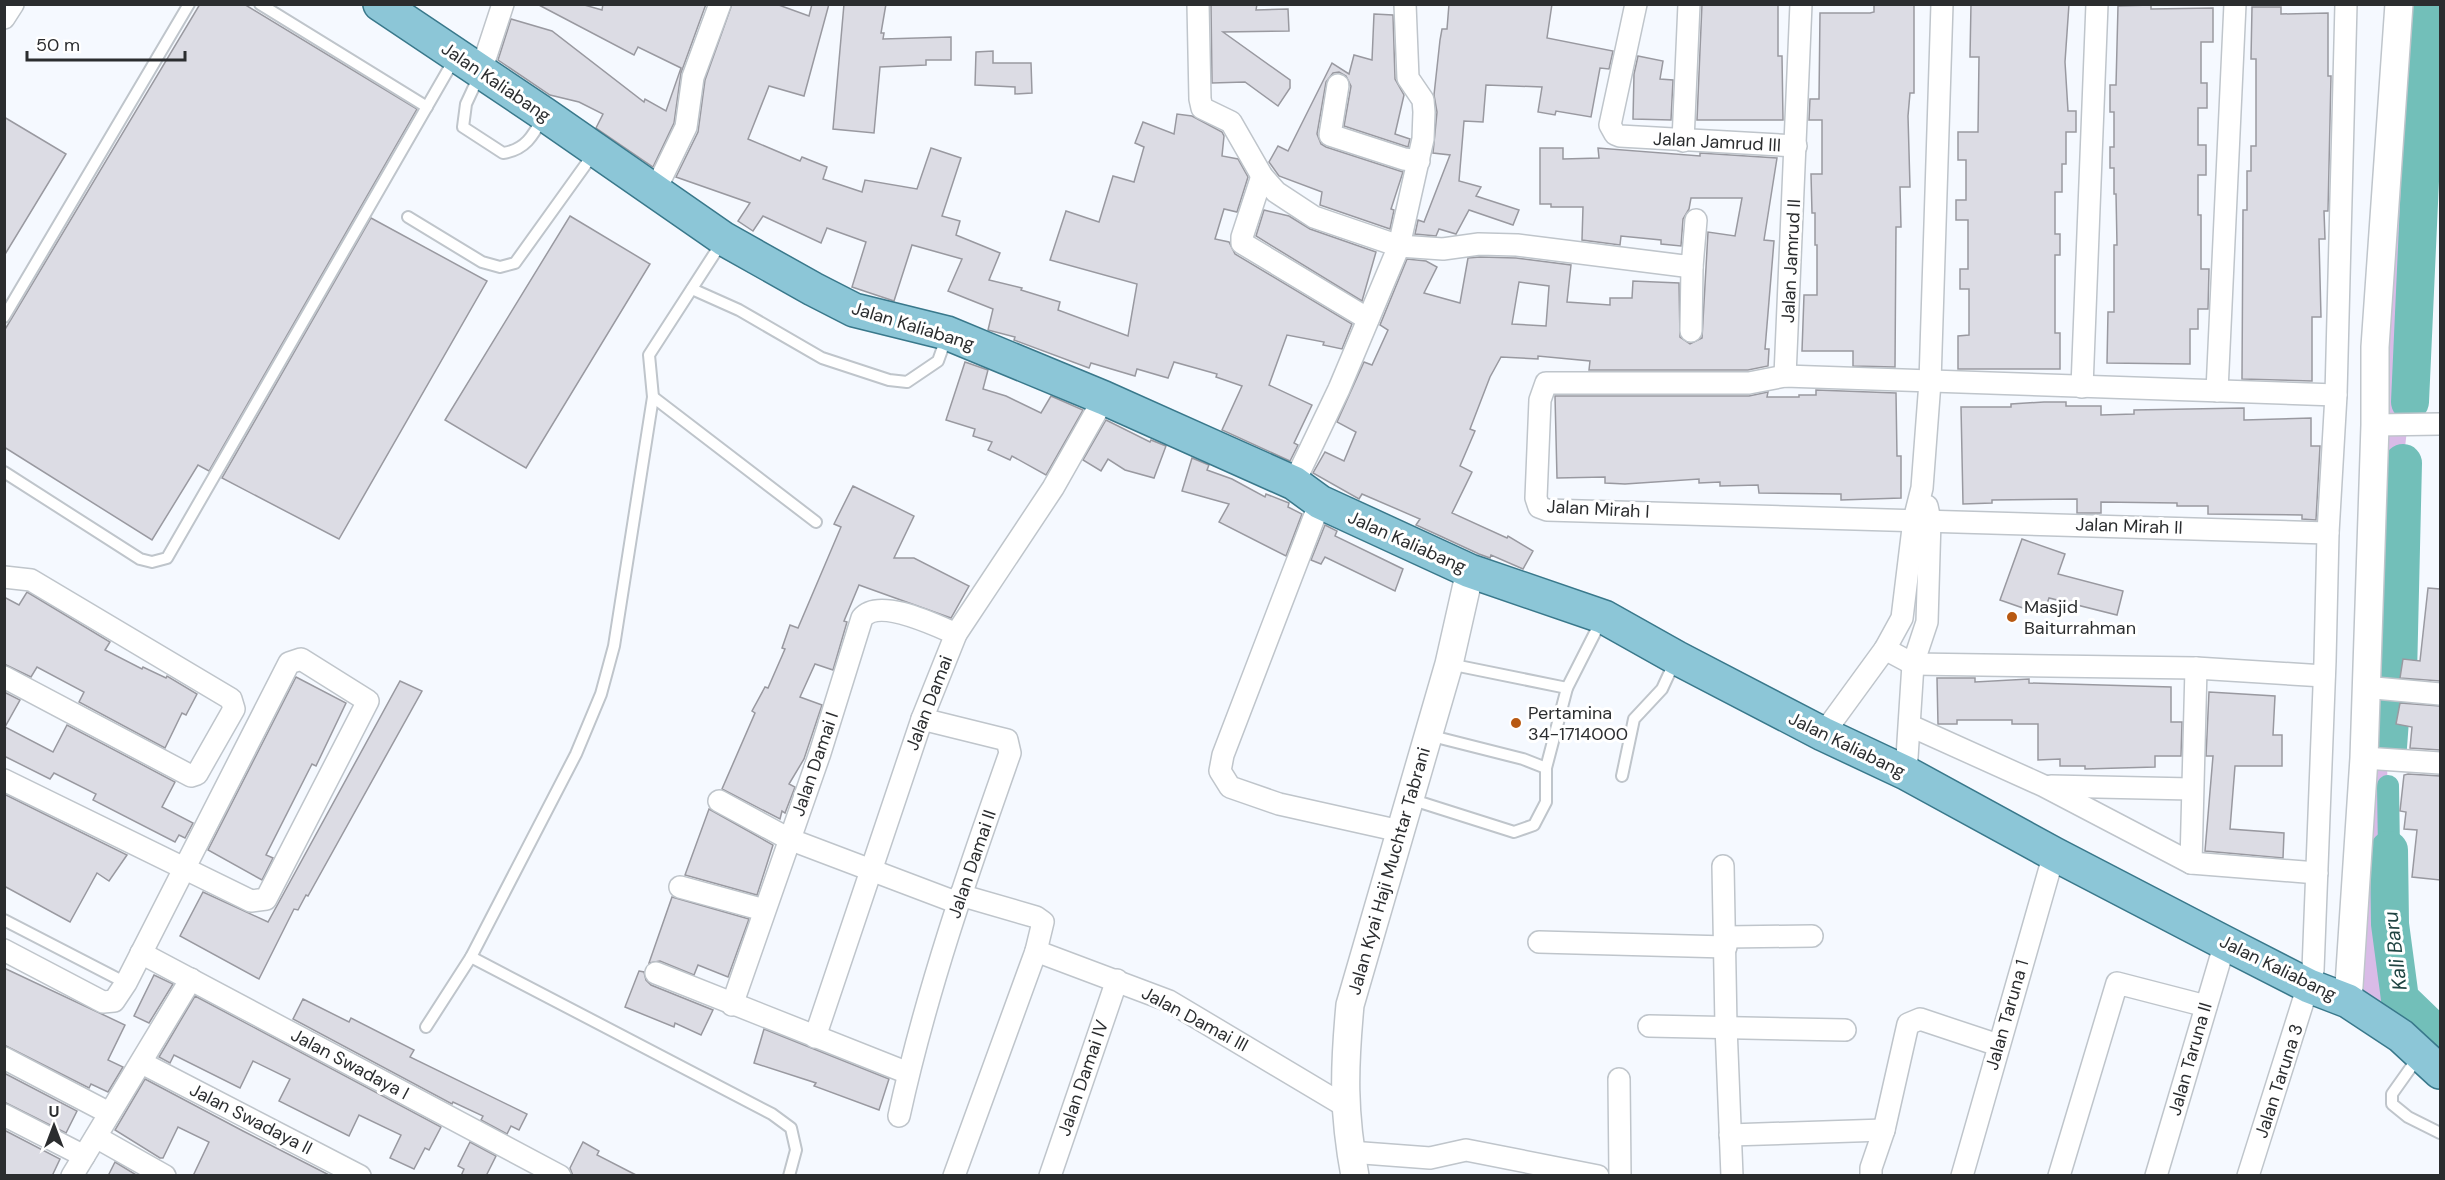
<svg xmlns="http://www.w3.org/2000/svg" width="2445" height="1180" viewBox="0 0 2445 1180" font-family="'DM Sans',sans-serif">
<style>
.green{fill:#d9bbe7}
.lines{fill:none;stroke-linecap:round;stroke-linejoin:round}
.canal{stroke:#72bfb9;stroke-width:22}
.river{stroke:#72bfb9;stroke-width:38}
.building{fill:#dcdce4;stroke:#9999a0;stroke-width:1.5;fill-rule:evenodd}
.service-casing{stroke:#bfc5cb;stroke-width:14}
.minor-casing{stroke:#bfc5cb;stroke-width:24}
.tertiary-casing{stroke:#bfc5cb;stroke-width:30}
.primary-casing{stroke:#39788b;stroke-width:36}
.service{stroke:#fff;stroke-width:10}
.minor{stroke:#fff;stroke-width:21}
.tertiary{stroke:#fff;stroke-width:27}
.primary{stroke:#8cc6d7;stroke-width:33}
.poi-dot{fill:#b85912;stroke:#fff;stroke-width:2}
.labels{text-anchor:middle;stroke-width:6;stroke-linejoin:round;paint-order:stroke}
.street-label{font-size:18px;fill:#2b2d2f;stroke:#fff}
.poi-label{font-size:18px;fill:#2b2d2f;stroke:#fff;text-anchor:start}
.water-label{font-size:20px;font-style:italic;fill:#1e4341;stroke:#fff}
</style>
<rect width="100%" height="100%" fill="#f5f9ff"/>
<path class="green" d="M2399,5H2428L2410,402L2403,466L2398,675L2391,706L2387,759L2390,924L2400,999L2428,1026L2440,1033V1072L2348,1001Z"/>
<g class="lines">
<path class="canal" d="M2388,786L2389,850"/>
<g class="river">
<path d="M2410,402L2428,4"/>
<path d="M2398,675L2403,463"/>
<path d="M2388,747L2391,706"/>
<path d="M2389,850L2390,924L2400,999L2428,1026L2440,1033"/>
</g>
</g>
<g class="building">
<path d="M200,4H244L417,109L209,471L198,465L152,540L4,447V331Z"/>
<path d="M537,4H581L602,10L603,4H706L681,73L674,123L653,167L596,128L603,114L579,102L550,95L498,60L511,19L552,31L644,102L645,99L666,111L681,68L638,47L634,55Z"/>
<path d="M732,4H776L809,16L812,4H829L804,96L769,86L748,139L800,161L802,157L827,167L823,179L862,192L865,180L917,189L931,148L961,158L942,216L960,221L956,235L1000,253L989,280L1022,288L1021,290L1060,302L1058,310L1128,336L1137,284L1050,260L1066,211L1099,222L1113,176L1134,182L1144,147L1135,143L1143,122L1174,134L1177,114L1192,116L1222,132L1224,136L1222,156L1238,159L1248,177L1237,212L1224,209L1215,239L1229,242L1235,254L1352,324L1342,349L1323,345L1324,342L1287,335L1269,385L1312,405L1294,443L1298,445L1290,461L1222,430L1242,386L1216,377L1217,374L1174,362L1168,378L1137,369L1135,376L1091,363L1089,368L1014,340L1015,337L988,330L993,309L948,291L962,259L912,245L894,301L852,287L866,242L827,228L821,243L763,216L753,231L738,221L750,203L676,177L698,132L705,80Z"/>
<path d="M844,4H886L881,33H884L883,39L951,37V60H926V65L880,67L874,133L833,129Z"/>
<path d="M1211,4H1257L1256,10L1288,9L1289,31L1223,32L1290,80V88L1278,106L1245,82L1212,83Z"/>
<path d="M1449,4H1552L1547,38L1613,51L1609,69L1600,68L1591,117L1556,111L1555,115L1538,112L1542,87L1486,85L1483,122L1464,121L1459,181L1481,187L1476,196L1519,210L1513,225L1469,210L1456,234L1439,229L1436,236L1415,234L1418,220L1424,222L1450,155L1433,153L1437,112L1434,95L1440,40L1442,29H1447Z"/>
<path d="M1702,4H1778V56H1782L1783,120H1697Z"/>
<path d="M1874,4H1914V93H1910L1908,116L1910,187H1900L1901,227H1896L1895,367L1853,366V351H1802L1804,295H1817V245H1815V213H1812L1811,174H1822V120H1809L1810,99H1819L1820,13H1870L1874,12Z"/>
<path d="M1971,4H2069L2065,62L2068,111H2076V132H2066V164H2062V192H2055V234H2060V255H2055V333H2060V369H1958V336L1969,335V289H1960V269H1968V220H1956V200H1966V160H1958V132H1978L1979,57H1970Z"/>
<path d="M2151,5V9L2213,8V42H2201V83H2207V108H2198V145H2206V175H2198V215H2201V269H2209L2208,309H2198V329H2190V364L2107,363L2108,312H2114V245H2117L2116,194H2114V168H2110V147H2114V112H2110V85H2116L2118,6Z"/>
<path d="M2252,7H2281V14L2328,13V76H2331L2328,211H2324L2325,239H2319L2321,317H2312V381L2242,379L2243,210H2247V171H2251V146H2256V59H2251Z"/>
<path d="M1374,14L1393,15L1395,79L1404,95L1395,134L1410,139L1408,147L1344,126L1351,86L1346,76L1339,72L1333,73L1326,82L1317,134L1321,144L1326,147L1403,172L1391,209L1394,210L1390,229L1320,205L1322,192L1279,176L1269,162L1278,146L1288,151L1332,63L1349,74L1354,55L1372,60Z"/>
<path d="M993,51V63H1031L1032,93L1015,94V87L975,85L976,52Z"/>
<path d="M1638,56L1663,61L1660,79L1673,80L1671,120L1633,119L1634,74Z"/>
<path d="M4,117L66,154L4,256Z"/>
<path d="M1540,148H1563V159L1599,158L1598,148L1700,156V153L1777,158L1764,240L1774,241L1765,349H1769L1768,366L1748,370H1589L1590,361L1538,356V359L1501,357L1490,377L1470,429L1475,431L1460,466L1472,472L1452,513L1507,538L1508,536L1533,551L1523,569L1491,555L1490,558L1479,554L1438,535L1416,525L1420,519L1362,494L1359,499L1313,473L1325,452L1344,461L1356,432L1337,422L1364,362L1372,365L1388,330L1380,325L1407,259L1426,261L1437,267L1424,293L1460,303L1468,258L1480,257L1516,258L1571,265L1567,302L1610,305V298H1632L1633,281L1679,283L1680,337L1690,344L1702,338L1708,232L1735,236L1742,198H1691L1689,209L1683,219L1681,246L1661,244V240L1621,236L1620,245L1582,240L1583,207H1551V204H1540ZM1519,282L1549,286L1546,326L1512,324Z"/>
<path d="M1264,210L1289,216L1310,229L1376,252L1362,301L1256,236Z"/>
<path d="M570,216L650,264L526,468L445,420Z"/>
<path d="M371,218L487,281L339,539L222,478Z"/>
<path d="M965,362L988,370L983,389L1006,396L1041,413L1051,396L1083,410L1046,475L1012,456L1010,460L988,450L992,442L973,436L975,429L946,420Z"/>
<path d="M1816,390L1896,393L1897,456H1901V498L1841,500V494L1759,493L1758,485L1720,486V482L1699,483V479L1625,484L1605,483V477L1557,478L1555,396H1749L1768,392L1767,397H1799V395H1816Z"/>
<path d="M2044,402H2066V406H2101V415L2134,414V410L2244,408V420L2311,418V446H2320L2316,520L2302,519V515L2208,514V506H2177V503L2101,502V513H2077V499L1992,500V503L1963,504L1961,407H2011V404Z"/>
<path d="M1106,420L1150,442L1151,440L1166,446L1154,478L1125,470L1108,459L1101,471L1083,460Z"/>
<path d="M1192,458L1209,465L1207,470L1232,479L1265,497L1266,494L1289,503L1288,507L1302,514L1286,556L1219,522L1229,504L1182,491Z"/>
<path d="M853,486L914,516L894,558H914L969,586L951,618L859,585L844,621L847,622L833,670L815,664L800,697L822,705L804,759L789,784L795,787L785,813L782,811L780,819L722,789L755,713L752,711L765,687L768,688L785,649L782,648L790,625L798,628L841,527L834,524Z"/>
<path d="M1325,525L1337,531L1335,536L1403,569L1395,591L1325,557L1321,564L1311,560Z"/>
<path d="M2022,539L2065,554L2058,574L2123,591L2117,615L2049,598L2043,615L2000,600Z"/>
<path d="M2428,588L2440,589V681L2400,678L2403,659L2420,661Z"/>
<path d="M27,592L110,642L105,650L142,669L143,667L166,678L167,676L197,694L186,715L182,713L165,748L79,702L84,692L37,667L31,677L4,664V597L19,605Z"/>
<path d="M296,677L346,703L316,766L312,764L266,855L273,858L262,880L208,850Z"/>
<path d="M1937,678H1975V682L2029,679V683L2171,687V722H2182L2181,756H2155V767L2085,769V766H2060V759L2038,760V724H2012V720H1957V724H1938Z"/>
<path d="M400,681L422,691L308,896L306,895L298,910L294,909L259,979L180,936L203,892L268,922Z"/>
<path d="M4,692L20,700L5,727L53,752L67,725L175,782L162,807L193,823L185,838L179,835L175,842L93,800L96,794L54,773L50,779L4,756Z"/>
<path d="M2209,692L2275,696L2273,735H2282V766H2235L2230,829L2284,833L2283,858L2205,851L2213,756H2206Z"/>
<path d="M2400,703L2440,706V750L2410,748L2412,727L2396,724Z"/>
<path d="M2408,774L2440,776V880L2412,877L2417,830L2404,829L2406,812L2400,811L2404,775Z"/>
<path d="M4,794L127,855L109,881L97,873L70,922L4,886Z"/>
<path d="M709,809L773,845L757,895L685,875Z"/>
<path d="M672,897L749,919L728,977L698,965L694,975L660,961L649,963Z"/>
<path d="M4,968L125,1025L108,1060L123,1067L108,1092L91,1084L89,1088L4,1045Z"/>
<path d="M639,971L644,972L646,980L651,985L713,1010L701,1035L675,1023L674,1027L625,1007Z"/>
<path d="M154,975L173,984L149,1023L134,1016Z"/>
<path d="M195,996L441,1127L429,1150L425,1148L414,1169L390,1158L401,1135L359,1115L349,1136L279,1101L290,1079L253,1061L240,1088L174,1055L170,1063L159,1057Z"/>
<path d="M303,999L349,1022L351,1018L414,1050L410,1057L527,1114L519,1130L511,1126L507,1134L481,1120L483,1116L453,1102L452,1104L293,1019Z"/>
<path d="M764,1029L889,1079L879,1110L814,1086L816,1083L754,1063Z"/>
<path d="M4,1073L77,1111L66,1133L4,1102Z"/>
<path d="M145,1079L243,1131L331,1176H193L209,1142L178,1127L163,1158H160L115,1130Z"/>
<path d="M4,1130L60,1159L52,1176H4Z"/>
<path d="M470,1142L496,1156L486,1176H461L464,1169L458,1166Z"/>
<path d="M583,1142L599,1151L597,1155L638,1176H573L570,1168Z"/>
<path d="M115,1162L138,1176H108Z"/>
</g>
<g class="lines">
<defs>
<g id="service">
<path d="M260,4L427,107"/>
<path d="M479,76L466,104L463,127L503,153C525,150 533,136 543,117"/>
<path d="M408,217L482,262L500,267L515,263L594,153"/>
<path d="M692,289L739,310L822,358L889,380L907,382L938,361L947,336"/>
<path d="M4,317L189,4"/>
<path d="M653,397L816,522"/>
<path d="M4,472L140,559L152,562L167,558L455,58"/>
<path d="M1449,664L1567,688"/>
<path d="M1428,735L1523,759L1546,768"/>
<path d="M1622,776L1634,719L1662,689L1675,661"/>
<path d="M1410,799L1514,832L1534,825L1546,802V768L1567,688L1602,619"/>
<path d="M4,920L126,983"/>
<path d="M471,957L772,1114L791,1128L796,1150L789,1176"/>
<path d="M426,1027L471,957L576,754L601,694L614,646L653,397L649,355L722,242"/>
<path d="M2419,1056L2392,1094V1104L2408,1117L2440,1133"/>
</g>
<g id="minor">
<path d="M1198,4L1200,99L1202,108L1231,122L1262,176L1276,192L1314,217L1399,246L1443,249L1479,244L1517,245L1692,267L1696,220"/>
<path d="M1636,4L1610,125L1615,134L1620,136L1796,146"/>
<path d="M4,18L13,4"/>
<path d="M481,71L503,4"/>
<path d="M1338,85L1330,135L1404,159L1419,161"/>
<path d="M1683,141L1689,4"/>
<path d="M1262,176L1242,237V243L1368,319"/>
<path d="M655,191L686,127L693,77L720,4"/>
<path d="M1691,331L1692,267"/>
<path d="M1785,376L1801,4"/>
<path d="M2082,387L2097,4"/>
<path d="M2217,391L2235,4"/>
<path d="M2375,425L2440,424"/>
<path d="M1294,483L1339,389L1399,246L1423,139L1424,112L1423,100L1408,78L1405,4"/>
<path d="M1320,502L1223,755L1220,771L1230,787L1279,804L1400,831"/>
<path d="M2328,533L1547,510L1539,507L1536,498L1540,400L1546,383H1749L1785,376L2336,395"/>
<path d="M4,577L31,580L231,699L234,709L197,774L191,776L4,677"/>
<path d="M1885,649L1913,664L2196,668L2324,676"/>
<path d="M2364,687L2440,694"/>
<path d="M1911,726L2044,786L2191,863L2317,873"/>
<path d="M1823,734L1885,649L1902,618L1914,520L1922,488L1930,382L1942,4"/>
<path d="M2364,758L2440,763"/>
<path d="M1906,773L1913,664L1927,622L1930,520L1927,506"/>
<path d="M4,780L251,901L266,899L368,701L301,659L289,663L126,983L114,1001L103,1002L4,950"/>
<path d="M2051,786L2191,789"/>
<path d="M719,801L789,839L958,903"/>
<path d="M2191,863L2196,668"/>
<path d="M1723,866L1726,1026L1732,1176"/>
<path d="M680,887L764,910"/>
<path d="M1726,937L1812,936"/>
<path d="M1539,942L1726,947"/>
<path d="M1036,951L1169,1001L1345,1106"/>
<path d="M141,953L560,1176"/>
<path d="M656,973L908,1073"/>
<path d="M732,1005L820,753L862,618C879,597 935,625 956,634"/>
<path d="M1649,1026L1845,1030"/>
<path d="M815,1037L922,719L956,634L1053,488L1104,398"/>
<path d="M4,1058L109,1113"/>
<path d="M142,1063L360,1176"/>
<path d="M1619,1079L1620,1176"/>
<path d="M4,1115L84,1156"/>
<path d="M899,1116C926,992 968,872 1010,753L1007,740L922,719"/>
<path d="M1730,1135L1884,1130"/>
<path d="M96,1137L165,1176"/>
<path d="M1350,1152L1430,1158L1466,1150L1598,1176"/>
<path d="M72,1176L191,979"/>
<path d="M954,1176L1036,951L1043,922L1036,917L960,895"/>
<path d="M1050,1176L1117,980"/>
<path d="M1871,1176V1168L1884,1130L1908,1024L1920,1019L1998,1045"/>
<path d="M1962,1176L2054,854"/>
<path d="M2059,1176L2117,983L2206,1006"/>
<path d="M2156,1176L2225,943"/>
<path d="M2248,1176L2313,970L2325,661L2328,533L2336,395L2346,4"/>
</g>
<g id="tertiary">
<path d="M2348,1001L2364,758L2375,425V347L2399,4"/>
<path d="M1355,1176C1343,1112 1344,1069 1350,1005L1449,664L1470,571"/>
</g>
<path id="primary" d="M380,4L544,114L724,239L813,289L854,310L947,333L1104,398L1294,483L1320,502L1470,571L1604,617L1677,658L1823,734L1906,773L2054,854L2225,943L2309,986L2348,1001L2401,1036L2440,1072"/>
</defs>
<use href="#service" class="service-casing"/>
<use href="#minor" class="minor-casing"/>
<use href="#tertiary" class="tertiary-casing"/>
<use href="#primary" class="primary-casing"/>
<use href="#service" class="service"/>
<use href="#minor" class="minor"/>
<use href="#tertiary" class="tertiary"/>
<use href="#primary" class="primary"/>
</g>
<g class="poi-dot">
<circle cx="2012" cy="617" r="6"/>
<circle cx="1516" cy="723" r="6"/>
</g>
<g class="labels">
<g class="street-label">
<text transform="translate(496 82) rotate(34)" y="6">Jalan Kaliabang</text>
<text transform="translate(1717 142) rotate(3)" y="6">Jalan Jamrud III</text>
<text transform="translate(1791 261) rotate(-87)" y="6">Jalan Jamrud II</text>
<text transform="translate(913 326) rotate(17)" y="6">Jalan Kaliabang</text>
<text transform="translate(1598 509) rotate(3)" y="6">Jalan Mirah I</text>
<text transform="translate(2129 526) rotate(2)" y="6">Jalan Mirah II</text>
<text transform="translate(1407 542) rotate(24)" y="6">Jalan Kaliabang</text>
<text transform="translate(929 703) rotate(-69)" y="6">Jalan Damai</text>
<text transform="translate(1847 745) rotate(26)" y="6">Jalan Kaliabang</text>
<text transform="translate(815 764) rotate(-71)" y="6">Jalan Damai I</text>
<text transform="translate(972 864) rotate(-71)" y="6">Jalan Damai II</text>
<text transform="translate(1389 871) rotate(-74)" y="6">Jalan Kyai Haji Muchtar Tabrani</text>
<text transform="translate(2278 968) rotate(26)" y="6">Jalan Kaliabang</text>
<text transform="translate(2007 1015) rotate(-74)" y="6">Jalan Taruna 1</text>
<text transform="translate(1195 1019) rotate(28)" y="6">Jalan Damai III</text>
<text transform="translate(2190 1059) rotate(-74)" y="6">Jalan Taruna II</text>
<text transform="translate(350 1064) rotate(28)" y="6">Jalan Swadaya I</text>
<text transform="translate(1083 1078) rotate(-71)" y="6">Jalan Damai IV</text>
<text transform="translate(2279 1081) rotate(-72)" y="6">Jalan Taruna 3</text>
<text transform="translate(251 1119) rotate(27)" y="6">Jalan Swadaya II</text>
</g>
<g class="poi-label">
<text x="2024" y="613">Masjid<tspan x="2024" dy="21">Baiturrahman</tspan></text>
<text x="1528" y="719">Pertamina<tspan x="1528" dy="21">34-1714000</tspan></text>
</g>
<g class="water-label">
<text transform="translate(2395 951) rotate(-97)" y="7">Kali Baru</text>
</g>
</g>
<rect width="2445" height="1180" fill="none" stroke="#2b2d2f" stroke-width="12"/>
<g transform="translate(54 1126)" stroke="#ffffff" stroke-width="4.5" paint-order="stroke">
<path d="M0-4.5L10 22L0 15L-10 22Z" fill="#2b2d2f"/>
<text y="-9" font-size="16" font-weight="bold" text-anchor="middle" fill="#2b2d2f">U</text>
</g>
<path d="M27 51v9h158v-9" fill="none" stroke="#2b2d2f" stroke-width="3"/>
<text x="36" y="51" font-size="18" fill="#2b2d2f" stroke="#ffffff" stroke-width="4.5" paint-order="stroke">50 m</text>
</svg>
